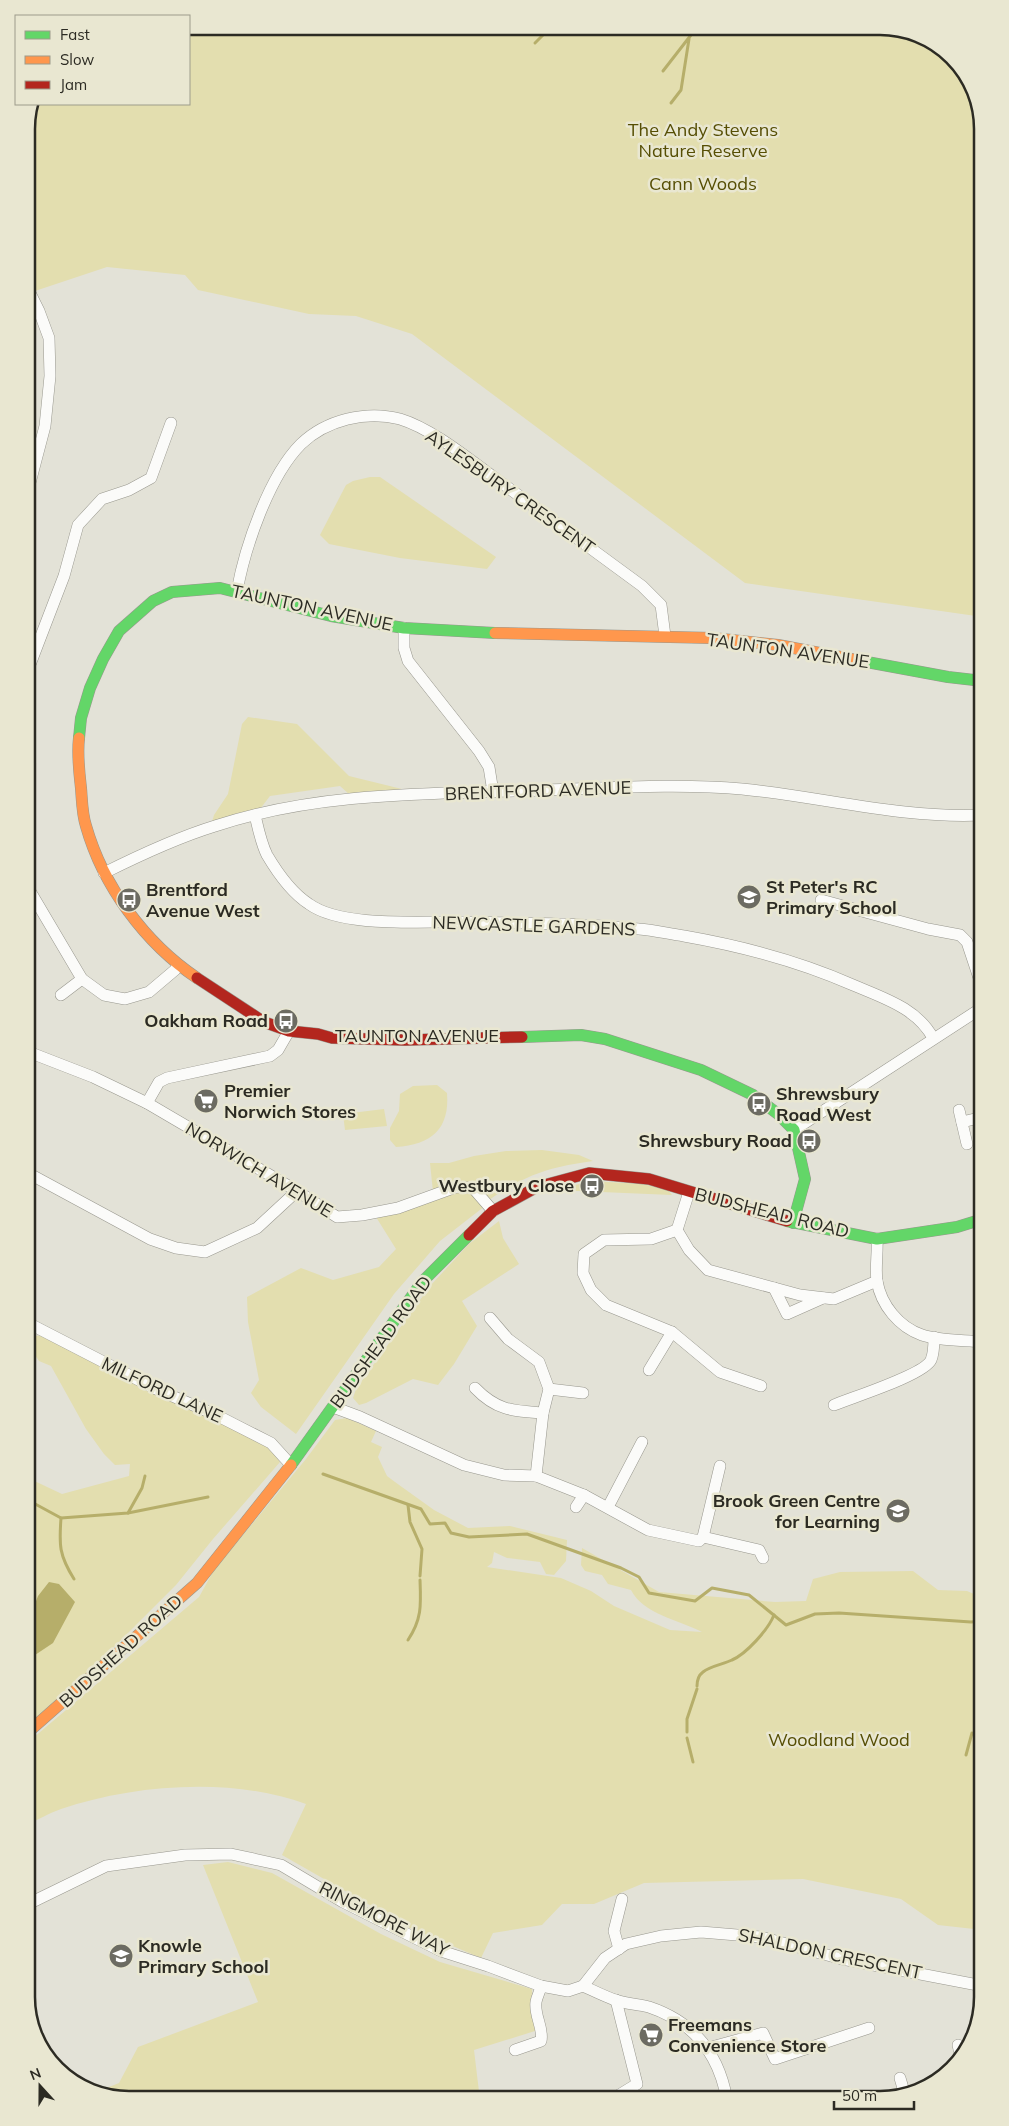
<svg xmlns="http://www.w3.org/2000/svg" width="1009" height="2126" viewBox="0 0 1009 2126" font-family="Mulish,sans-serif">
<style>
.green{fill:#e3deaf}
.water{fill:#b6ae6a}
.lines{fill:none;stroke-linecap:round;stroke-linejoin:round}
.stream{stroke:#b6ae6a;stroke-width:3}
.street-casing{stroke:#98978e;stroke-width:12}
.fast-casing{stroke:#98978e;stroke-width:12}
.slow-casing{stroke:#98978e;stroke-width:12}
.jam-casing{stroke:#98978e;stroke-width:12}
.street{stroke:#fbfbf9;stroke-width:11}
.fast{stroke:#63d668;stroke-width:11}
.slow{stroke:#ff974d;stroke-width:11}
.jam{stroke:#b3261e;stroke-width:11}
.labels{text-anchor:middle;stroke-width:5;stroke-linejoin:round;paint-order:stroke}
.park-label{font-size:18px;fill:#564e04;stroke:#e9e7d1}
.street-label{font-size:18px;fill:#2c2b23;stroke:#e9e7d1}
.poi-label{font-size:18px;font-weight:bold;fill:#2c2b23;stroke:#e9e7d1;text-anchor:start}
.rim{fill:none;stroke:#2c2b23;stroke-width:2.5}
</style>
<rect width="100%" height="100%" fill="#e3e2d7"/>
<g class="green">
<path d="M189,26H887L942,47L975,90L983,129V617L745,583L412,334L356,316L309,314L198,290L185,275L107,267L32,292L26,281V122L31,104H189Z"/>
<path d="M370,477H380L496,557L487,569L400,558L329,544L320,535L346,485L353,481Z"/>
<path d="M248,717L297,724L349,776L410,791L350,795L340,786L270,796L260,809L212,822L214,815L228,794L242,724Z"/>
<path d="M437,1085L447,1093C450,1129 431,1145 396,1147L390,1140V1128L399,1111L400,1094L413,1086Z"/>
<path d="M384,1109L387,1126L345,1130L343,1114Z"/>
<path d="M542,1150L579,1155L593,1161C549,1167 525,1175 489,1200L475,1185L433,1192L430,1163H449L474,1156L506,1151Z"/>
<path d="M592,1181L643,1184L668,1190L672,1195L554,1190Z"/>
<path d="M457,1190L472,1191L485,1206L440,1241L394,1294L296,1434L261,1407L251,1393L259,1380L248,1322L247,1297L301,1268L333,1280L379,1267L396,1249L376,1217Z"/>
<path d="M499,1221L503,1238L519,1264L462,1301L477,1326L454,1364L438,1385L413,1379L366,1403L359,1405L353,1398L356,1389L430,1286L469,1244Z"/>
<path d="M46,1334L223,1422L274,1451L280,1462L213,1539L176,1585L84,1677L26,1728V1477L62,1494L129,1476L130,1464L115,1465L104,1454L86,1429L51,1366L39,1361L26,1342V1338Z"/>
<path d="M347,1418L376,1431L371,1442L382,1447L378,1457L387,1476L395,1482L434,1510L468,1528L510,1526L567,1540L566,1561L554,1575L546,1574L540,1562L507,1558L494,1552L492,1563L487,1567L561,1578L591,1591L614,1606L670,1630L702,1632C679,1620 643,1614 631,1590L608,1584L602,1575L585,1571L581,1565L582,1548L659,1592L775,1602L806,1601L813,1579L840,1572L913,1571L938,1590L967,1591L983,1598V1930L938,1925L901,1899L803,1879L644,1883L594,1904H562L542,1925L493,1933L481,1958L410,1928L282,1855L306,1804C233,1777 135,1784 61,1809C49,1813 38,1820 26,1825V1744L199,1597L214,1570L306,1459L335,1420Z"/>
<path d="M228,1862L272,1873L381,1934L440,1962L532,1989L535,2031L474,2050L480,2100H122L99,2091L119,2083L138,2047L258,2002L203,1865Z"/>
</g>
<path class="water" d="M49,1582L59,1584L75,1602L53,1643L35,1655L26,1649L32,1635L27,1624L38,1596Z"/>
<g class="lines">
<g class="stream">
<path d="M535,43L543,35L536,26"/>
<path d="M663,71L698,26"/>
<path d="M671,103L681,90L689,39"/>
<path d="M323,1474L421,1509L430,1524L445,1523L451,1533L469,1537L527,1534L621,1568L639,1577L649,1593L695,1601L712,1588L749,1595L786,1625L815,1614L839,1613L971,1622L983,1621"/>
<path d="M26,1499L61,1518L128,1513L208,1497"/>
<path d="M408,1505L410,1522L422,1549L420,1576"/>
<path d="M128,1513L142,1488L145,1476"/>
<path d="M61,1518C59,1545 59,1555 74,1579"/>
<path d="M408,1640C422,1619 421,1605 420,1580"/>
<path d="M26,1655L30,1651"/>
<path d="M697,1686C697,1681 699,1675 703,1672C710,1666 724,1664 732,1660C746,1654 768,1630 774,1615"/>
<path d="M687,1732V1719L697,1689"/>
<path d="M687,1738L693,1762"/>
<path d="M966,1755L972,1733"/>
</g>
<defs>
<g id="street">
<path d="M26,498L45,426L50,376L49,338L39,311L26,285"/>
<path d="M237,591C245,547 269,476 301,444C326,420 366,410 400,419C433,429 471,461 499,481C547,516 594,551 642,586L661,605L665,636"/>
<path d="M404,628V648L408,661L479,751L489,767L493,792"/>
<path d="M26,675L64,576L78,525L102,499L129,490L151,478L171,423"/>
<path d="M255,815C258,828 261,843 267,855C277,872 292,893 309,904C342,928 422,921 463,922C522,923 580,923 639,929C654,930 669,934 684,936C741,946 799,961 853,985C883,998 917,1008 933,1038"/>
<path d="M26,869L30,891L82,979L104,995L125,999L149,992L175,970L178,965"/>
<path d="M104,873C140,855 176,838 215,826C320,791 435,794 545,790C609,788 678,783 742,789C823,797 902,819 983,815"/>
<path d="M821,900L928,929L960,935L967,942L983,990"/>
<path d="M61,995L82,979"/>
<path d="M26,1051L93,1077L147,1103L297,1191L337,1217L362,1215L398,1208L456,1187L473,1188L493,1211"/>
<path d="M147,1103L159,1082L167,1078L270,1056L278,1050L289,1031"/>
<path d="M959,1110L967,1144"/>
<path d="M962,1122L983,1117"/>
<path d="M794,1130L983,1007"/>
<path d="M26,1172L150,1239L176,1248L205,1252L257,1228L297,1191"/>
<path d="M677,1230L651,1239L604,1240L584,1254L583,1273L591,1290L606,1305L672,1332L720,1372L761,1386"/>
<path d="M677,1230L689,1250L708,1270L800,1295L834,1299L877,1281"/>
<path d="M677,1230L689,1192"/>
<path d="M877,1239C878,1253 875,1268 877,1281C881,1305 899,1327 922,1335C940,1341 964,1340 983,1342"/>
<path d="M774,1288L787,1314L823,1298"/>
<path d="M490,1318L508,1339L539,1362L549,1389L543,1413L536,1476"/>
<path d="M26,1322L156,1389L216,1415L271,1443L291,1465"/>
<path d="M649,1370L672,1332"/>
<path d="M475,1388C497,1411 514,1411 543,1413"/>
<path d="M549,1389L583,1393"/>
<path d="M834,1405C853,1397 924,1375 931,1360C934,1353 934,1345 934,1337"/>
<path d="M333,1407L360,1417L464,1465L504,1475L536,1476L584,1495L648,1530L699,1541L703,1537L759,1550L763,1558"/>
<path d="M576,1507L584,1495"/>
<path d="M608,1507L642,1442"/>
<path d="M703,1537L720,1466"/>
<path d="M26,1905L106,1866L185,1855L231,1854L281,1865L343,1902L441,1951L488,1966L541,1986L568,1991L583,1986C594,1991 604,1996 615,2000C626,2004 638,2004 649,2007C694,2022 719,2054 727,2100"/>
<path d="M619,1949L614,1931L622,1899"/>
<path d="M583,1986L605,1958L626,1944L661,1936L701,1932L761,1937L842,1959L983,1986"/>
<path d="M958,2045L961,2058"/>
<path d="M708,2048L763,2033L775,2059L869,2028"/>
<path d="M515,2050L541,2041C544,2028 534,2016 536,2002C537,1996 540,1992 541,1986"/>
<path d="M900,2078L905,2095"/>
<path d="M839,2096L840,2100"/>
<path d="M606,2100L619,2095L637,2084L616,2000"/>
</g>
<g id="fast">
<path d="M856,660L948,677L983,681"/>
<path d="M79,738L81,718L90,688L103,659L119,631L153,601L172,592L220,588L331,616L404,628L495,633"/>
<path d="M522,1037L581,1035L605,1039L701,1070L753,1095L778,1114L794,1130L805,1179L793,1223"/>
<path d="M787,1221L877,1239L957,1227L983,1219"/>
<path d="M291,1465L422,1282L469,1235"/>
</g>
<g id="slow">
<path d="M495,633L713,638L778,645L856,660"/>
<path d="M79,738C77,755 79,771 81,788C82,800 82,814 86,826C103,886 145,943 197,978"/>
<path d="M26,1734L197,1583L291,1465"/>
</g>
<g id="jam">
<path d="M197,978L264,1022L289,1031L318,1034L332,1038L405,1040L522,1037"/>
<path d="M469,1235L493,1211L537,1187L589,1173L649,1179L787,1221"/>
</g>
</defs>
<use href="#street" class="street-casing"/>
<use href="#fast" class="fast-casing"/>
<use href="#slow" class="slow-casing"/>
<use href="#jam" class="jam-casing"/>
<use href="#street" class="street"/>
<use href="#fast" class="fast"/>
<use href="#slow" class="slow"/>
<use href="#jam" class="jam"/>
</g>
<defs>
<symbol id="school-disc" viewBox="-11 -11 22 22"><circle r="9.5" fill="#6c6b62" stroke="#e9e7d1"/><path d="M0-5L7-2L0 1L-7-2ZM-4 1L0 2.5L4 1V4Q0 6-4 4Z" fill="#fff"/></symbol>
<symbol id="bus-disc" viewBox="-11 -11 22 22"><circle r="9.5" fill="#6c6b62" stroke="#e9e7d1"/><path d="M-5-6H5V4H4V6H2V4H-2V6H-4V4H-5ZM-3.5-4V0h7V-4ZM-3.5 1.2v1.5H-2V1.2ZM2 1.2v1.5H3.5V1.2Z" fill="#fff"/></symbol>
<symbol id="supermarket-disc" viewBox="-11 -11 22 22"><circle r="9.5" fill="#6c6b62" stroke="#e9e7d1"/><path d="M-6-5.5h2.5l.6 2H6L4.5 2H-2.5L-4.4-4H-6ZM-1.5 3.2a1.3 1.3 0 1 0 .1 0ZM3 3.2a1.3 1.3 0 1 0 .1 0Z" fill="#fff"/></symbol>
</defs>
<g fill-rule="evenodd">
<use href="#school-disc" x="735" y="883" width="28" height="28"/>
<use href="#bus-disc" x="115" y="886" width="28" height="28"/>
<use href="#bus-disc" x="272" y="1007" width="28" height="28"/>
<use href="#supermarket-disc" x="192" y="1087" width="28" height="28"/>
<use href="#bus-disc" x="745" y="1090" width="28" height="28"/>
<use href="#bus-disc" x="795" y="1127" width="28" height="28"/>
<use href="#bus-disc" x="578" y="1172" width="28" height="28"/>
<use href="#school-disc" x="884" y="1497" width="28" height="28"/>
<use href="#school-disc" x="107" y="1942" width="28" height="28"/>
<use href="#supermarket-disc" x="637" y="2021" width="28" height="28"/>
</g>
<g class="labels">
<g class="park-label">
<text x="703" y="136">The Andy Stevens<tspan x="703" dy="21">Nature Reserve</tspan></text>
<text x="703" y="190">Cann Woods</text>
<text x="839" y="1746">Woodland Wood</text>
</g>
<g class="street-label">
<text transform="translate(510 492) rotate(35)" y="6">AYLESBURY CRESCENT</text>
<text transform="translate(312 608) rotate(12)" y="6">TAUNTON AVENUE</text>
<text transform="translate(788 651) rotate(8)" y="6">TAUNTON AVENUE</text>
<text transform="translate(538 791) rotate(-2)" y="6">BRENTFORD AVENUE</text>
<text transform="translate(534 926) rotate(2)" y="6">NEWCASTLE GARDENS</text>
<text x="417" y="1042">TAUNTON AVENUE</text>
<text transform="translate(259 1170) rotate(31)" y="6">NORWICH AVENUE</text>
<text transform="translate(772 1213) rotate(14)" y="6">BUDSHEAD ROAD</text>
<text transform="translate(381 1342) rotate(-54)" y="6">BUDSHEAD ROAD</text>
<text transform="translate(162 1390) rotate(25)" y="6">MILFORD LANE</text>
<text transform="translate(121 1651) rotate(-42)" y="6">BUDSHEAD ROAD</text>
<text transform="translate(384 1919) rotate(27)" y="6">RINGMORE WAY</text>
<text transform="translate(830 1954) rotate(12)" y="6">SHALDON CRESCENT</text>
</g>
<g class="poi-label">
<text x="766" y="893">St Peter's RC<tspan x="766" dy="21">Primary School</tspan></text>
<text x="146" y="896">Brentford<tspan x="146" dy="21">Avenue West</tspan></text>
<text x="268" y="1027" text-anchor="end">Oakham Road</text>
<text x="224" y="1097">Premier<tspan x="224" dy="21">Norwich Stores</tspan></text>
<text x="776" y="1100">Shrewsbury<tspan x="776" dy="21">Road West</tspan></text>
<text x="792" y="1147" text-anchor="end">Shrewsbury Road</text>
<text x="574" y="1192" text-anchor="end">Westbury Close</text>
<text x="880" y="1507" text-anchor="end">Brook Green Centre<tspan x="880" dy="21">for Learning</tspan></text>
<text x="138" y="1952">Knowle<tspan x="138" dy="21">Primary School</tspan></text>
<text x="668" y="2031">Freemans<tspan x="668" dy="21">Convenience Store</tspan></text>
</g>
</g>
<path d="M0 0H1009V2126H0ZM129 35H880A94 94 0 0 1 974 129V1997A94 94 0 0 1 880 2091H129A94 94 0 0 1 35 1997V129A94 94 0 0 1 129 35Z" fill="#e9e7d1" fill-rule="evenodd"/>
<path class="rim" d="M129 35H880A94 94 0 0 1 974 129V1997A94 94 0 0 1 880 2091H129A94 94 0 0 1 35 1997V129A94 94 0 0 1 129 35Z"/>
<rect x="15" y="15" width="175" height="90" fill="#e9e7d1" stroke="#9d9c8b"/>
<rect x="25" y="31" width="25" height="8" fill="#63d668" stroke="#9d9c8b"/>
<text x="60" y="40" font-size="15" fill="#2c2b23">Fast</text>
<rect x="25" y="56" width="25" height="8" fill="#ff974d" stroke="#9d9c8b"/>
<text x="60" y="65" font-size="15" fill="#2c2b23">Slow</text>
<rect x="25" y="81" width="25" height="8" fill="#b3261e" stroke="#9d9c8b"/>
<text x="60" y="90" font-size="15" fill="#2c2b23">Jam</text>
<g transform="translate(40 2086) rotate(339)" stroke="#e9e7d1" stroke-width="4" paint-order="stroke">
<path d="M0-4L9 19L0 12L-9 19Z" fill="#2c2b23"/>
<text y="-8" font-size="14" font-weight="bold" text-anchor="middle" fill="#2c2b23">N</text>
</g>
<path d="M834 2101v8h80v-8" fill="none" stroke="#2c2b23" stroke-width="2.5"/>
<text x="842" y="2101" font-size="15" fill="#2c2b23" stroke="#e9e7d1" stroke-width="4" paint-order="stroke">50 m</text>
</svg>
